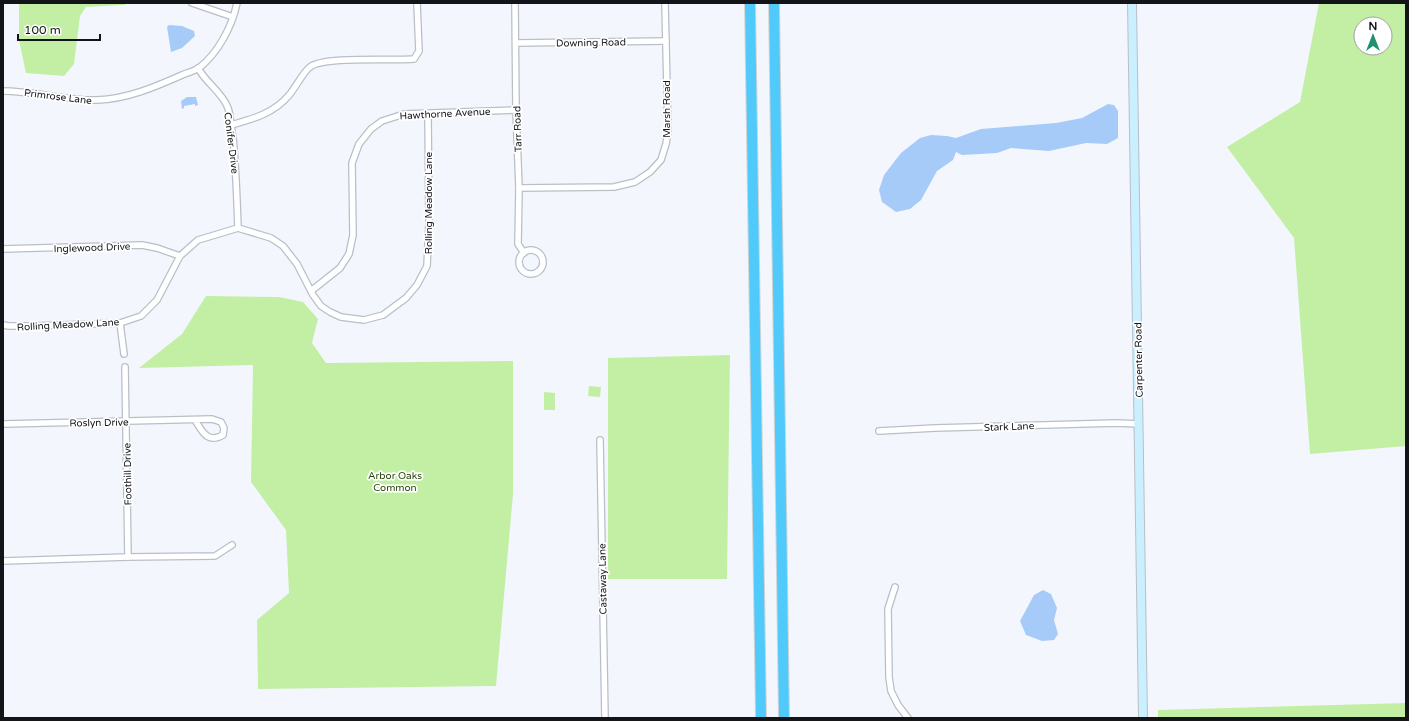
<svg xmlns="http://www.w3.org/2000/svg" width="1409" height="721" viewBox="0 0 1409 721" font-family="'Varela Round',sans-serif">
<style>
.green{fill:#c3efa4;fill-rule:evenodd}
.water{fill:#a7cbf8}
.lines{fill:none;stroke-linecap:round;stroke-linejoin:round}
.street-casing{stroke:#b8bfc8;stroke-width:8}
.secondary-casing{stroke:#b8bfc8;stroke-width:10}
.highway-casing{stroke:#d4d5d5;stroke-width:12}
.street{stroke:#fff;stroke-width:5.5}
.secondary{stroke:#caeffe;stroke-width:8}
.highway{stroke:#50cafb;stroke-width:10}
.labels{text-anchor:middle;stroke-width:3.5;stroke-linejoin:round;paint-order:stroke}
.street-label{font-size:10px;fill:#121418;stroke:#fff}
.park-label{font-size:10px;fill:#264306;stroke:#fff}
</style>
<rect width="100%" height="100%" fill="#f3f7fd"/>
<g class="green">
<path d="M19,3H128L124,5L86,7L80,16L74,64L64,76L26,73L19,40Z"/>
<path d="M1319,3H1406V446L1310,454L1294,238L1227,147L1300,102ZM1361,24H1385V48H1361Z"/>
<path d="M206,296L279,297L303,302L318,319L312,343L326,363L513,361V494L496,686L258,689L257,620L289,593L286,530L251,482L253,365L139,368L182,334Z"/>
<path d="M730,355L727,579H608V358Z"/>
<path d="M589,386L601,387L600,397L588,396Z"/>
<path d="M544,392L555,393V410H544Z"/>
<path d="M1406,703V718H1158V710Z"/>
</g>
<g class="water">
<path d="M169,25L182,26L194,31L195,36L182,48L171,52L167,27Z"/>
<path d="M187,97H196L198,105L195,106V104L184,106V108L182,109L181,101Z"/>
<path d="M1108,104L1114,105L1118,111V138L1107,144L1086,143L1049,151L1011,148L997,153L962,155L956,152L953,160L937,171L921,200L910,209L896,212L882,202L879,190L884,175L901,153L920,138L931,135L947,136L956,138L981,129L1056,123L1082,118Z"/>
<path d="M1043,590L1051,594L1057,608L1054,620L1058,634L1054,640L1042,641L1026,635L1020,621L1034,595Z"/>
</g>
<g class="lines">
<defs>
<g id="street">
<path d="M192,3L233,17"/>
<path d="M515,3L516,110L519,188L518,244L524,253"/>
<path d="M516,43L666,41"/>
<path d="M198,68C206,83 222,92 228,108C231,117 231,129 233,138C236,168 237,198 238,228"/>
<path d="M3,91C35,91 66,101 97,100C127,99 155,87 182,75C187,73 194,71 199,68C218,53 232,27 237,3"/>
<path d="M231,125C253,119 275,113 290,94C295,88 304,71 310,67C325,56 391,61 414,59L419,51L417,3"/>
<path d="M519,188L614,187L635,182L650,172L661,160L666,144L668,131L665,3"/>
<path d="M3,249L142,245L157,248L180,256"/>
<circle cx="531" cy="262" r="12"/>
<path d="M311,291L340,268L349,254L353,235L352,163L359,144L371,129L382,121L404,114L516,110"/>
<path d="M120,323L124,354"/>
<path d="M3,325L9,326H33L120,323L141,316L157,300L180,256L198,240L238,228L271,238L283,246L297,264L313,295L321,306L330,312L341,317L364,320L383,315L406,298L417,285L427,266L429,223L428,114"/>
<path d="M125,367L128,557"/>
<path d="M3,424L212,419L221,422L224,428L223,435C207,444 202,431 195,420"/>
<path d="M879,431L935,428L1117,423L1139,424"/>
<path d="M600,440L605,718"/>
<path d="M3,561L128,557L215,556L232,545"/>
<path d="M895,587L888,609L889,677L891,691L898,705L908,718"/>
</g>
<path id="secondary" d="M1132,3L1143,718"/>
<g id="highway">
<path d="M750,3L761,718"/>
<path d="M774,3L784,718"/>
</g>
</defs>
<use href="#street" class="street-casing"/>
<use href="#secondary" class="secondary-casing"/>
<use href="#highway" class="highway-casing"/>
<use href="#street" class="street"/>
<use href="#secondary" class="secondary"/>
<use href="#highway" class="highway"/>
</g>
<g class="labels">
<g class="street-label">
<text transform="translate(591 42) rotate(-1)" y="4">Downing Road</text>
<text transform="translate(58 96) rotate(7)" y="4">Primrose Lane</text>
<text transform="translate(666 109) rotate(-90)" y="4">Marsh Road</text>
<text transform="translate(445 113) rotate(-3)" y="4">Hawthorne Avenue</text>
<text transform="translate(517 129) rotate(-92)" y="4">Tarr Road</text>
<text transform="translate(232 143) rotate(83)" y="4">Conifer Drive</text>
<text transform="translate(428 203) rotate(-90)" y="4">Rolling Meadow Lane</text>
<text transform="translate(92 247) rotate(-2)" y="4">Inglewood Drive</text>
<text transform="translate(68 324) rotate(-3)" y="4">Rolling Meadow Lane</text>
<text transform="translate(1138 360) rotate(-91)" y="4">Carpenter Road</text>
<text transform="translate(99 422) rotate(-1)" y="4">Roslyn Drive</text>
<text transform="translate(1009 426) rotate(-2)" y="4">Stark Lane</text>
<text transform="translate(127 474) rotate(-91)" y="4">Foothill Drive</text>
<text transform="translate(602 579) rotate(-91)" y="4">Castaway Lane</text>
</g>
<g class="park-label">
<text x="395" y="479">Arbor Oaks<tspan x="395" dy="12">Common</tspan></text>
</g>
</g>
<rect width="1409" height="721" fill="none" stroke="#121418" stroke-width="8"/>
<g transform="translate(1373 36)"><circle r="19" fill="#ffffff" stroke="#a0a1a3"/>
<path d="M0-3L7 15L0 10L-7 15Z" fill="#239171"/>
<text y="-6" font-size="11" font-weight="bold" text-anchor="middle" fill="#121418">N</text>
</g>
<path d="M18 34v6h82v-6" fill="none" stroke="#121418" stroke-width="2"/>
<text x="24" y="34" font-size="12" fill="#121418" stroke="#ffffff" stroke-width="3" paint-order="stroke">100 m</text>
</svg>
